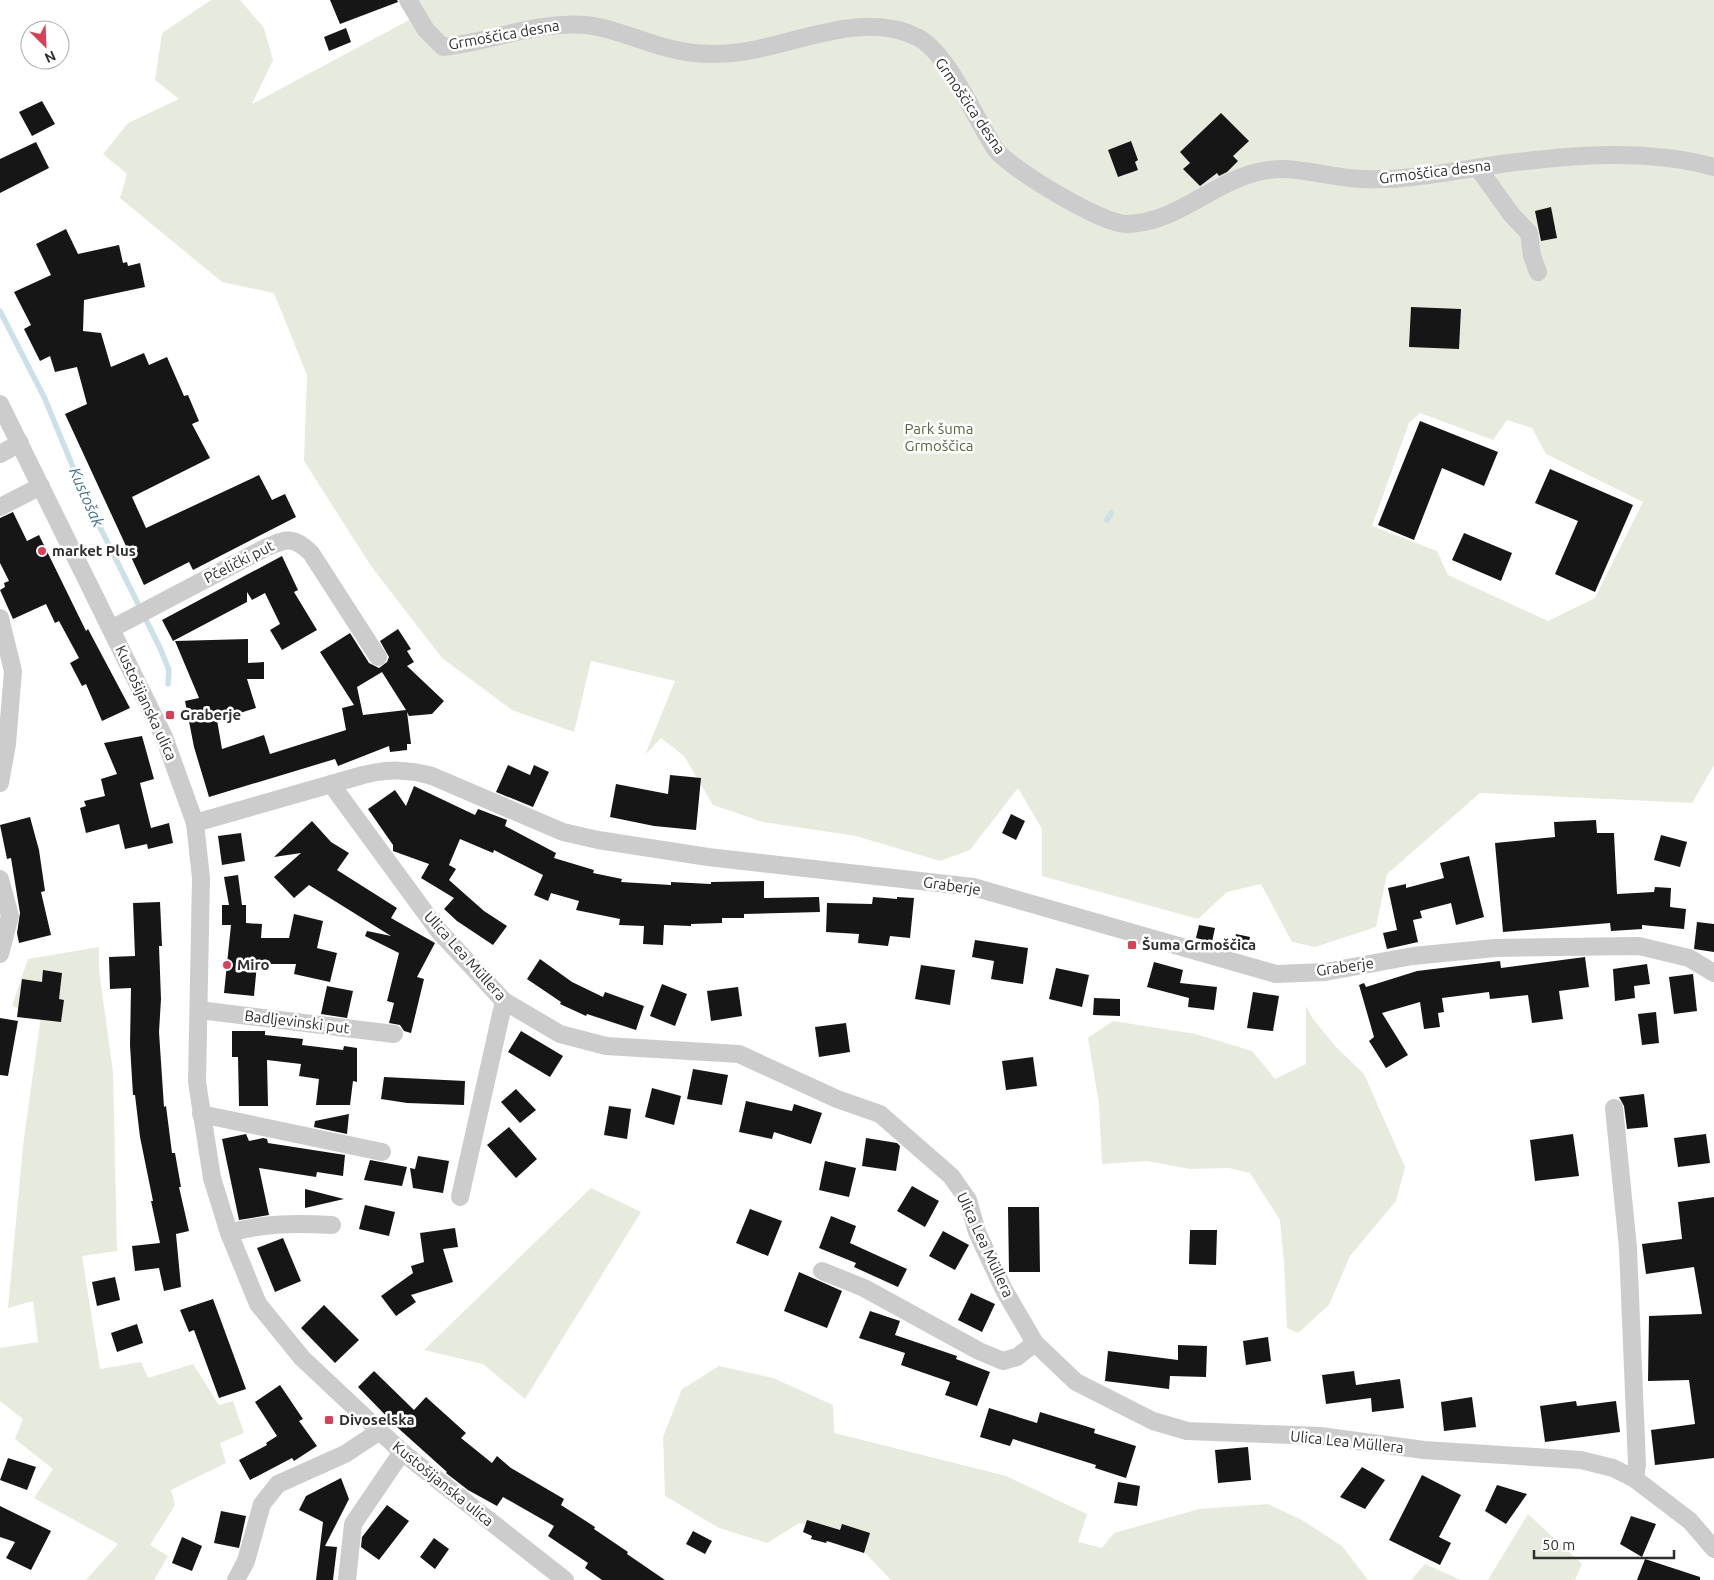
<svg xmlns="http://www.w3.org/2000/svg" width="1714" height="1580" viewBox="0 0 1714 1580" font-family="Ubuntu,sans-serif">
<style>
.green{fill:#e6ebde;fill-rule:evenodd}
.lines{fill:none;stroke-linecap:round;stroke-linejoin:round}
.stream{stroke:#cce0e9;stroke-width:5.5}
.building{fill:#161616;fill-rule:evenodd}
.minor{stroke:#ccc;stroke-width:18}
.poi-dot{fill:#d64157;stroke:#fff;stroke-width:2}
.labels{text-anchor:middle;stroke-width:5;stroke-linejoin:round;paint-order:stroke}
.street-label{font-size:15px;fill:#2f2f2f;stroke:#fff}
.park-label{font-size:15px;fill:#556740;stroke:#fff}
.poi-label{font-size:15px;font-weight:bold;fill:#2f2f2f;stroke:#fff;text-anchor:start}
.water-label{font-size:16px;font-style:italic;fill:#44748a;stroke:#fff}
</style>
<rect width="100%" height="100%" fill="#fff"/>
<g class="green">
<path d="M211,0H240L264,28L273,60L252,104L411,19L416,0H1714V765L1692,803L1480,793L1387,874L1376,927L1315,947L1292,942L1261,884L1227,892L1198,919L1042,876V829L1018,788L970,850L940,861L856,836L763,822L713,805L684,756L661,738L645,755L675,681L591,661L574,732L512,710L442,658L371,566L304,461L307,375L274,293L222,282L120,198L127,174L103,154L128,123L179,99L155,80L162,33ZM1420,413L1493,440L1507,420L1532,428L1546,454L1643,502L1595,598L1548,621L1448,575L1437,551L1372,526L1409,423Z"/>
<path d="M99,947V970L113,1072L117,1251L82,1256L100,1369L141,1362L148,1378L193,1364L219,1405L233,1401L244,1433L220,1443L226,1463L171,1490L175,1505L150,1545L168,1556L154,1580H86L118,1544L34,1498L53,1469L15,1439L23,1419L0,1401V1348L38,1342L33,1301L8,1308L23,1146L41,1016L12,1006L28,959Z"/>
<path d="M1306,1006L1313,1019L1336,1047L1364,1074L1405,1167L1396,1201L1350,1256L1329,1305L1298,1333L1287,1328L1284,1263L1280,1220L1250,1173L1229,1168L1190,1169L1147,1161L1102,1164L1099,1104L1088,1038L1113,1021L1196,1034L1252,1051L1275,1079L1306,1064Z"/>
<path d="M591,1188L641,1212L525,1399L483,1364L424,1350Z"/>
<path d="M719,1366L773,1378L833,1405L834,1433L1006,1476L1087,1514L1078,1542L1102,1548L1114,1533L1199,1509L1268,1504L1302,1520L1342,1546L1368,1580H891L848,1535L799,1523L767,1543L719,1528L665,1496L663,1437L682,1389Z"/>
<path d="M1528,1514L1582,1564L1575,1580H1488Z"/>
<path d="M1425,1564L1461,1580H1411Z"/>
</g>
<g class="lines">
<g class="stream">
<path d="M0,311L45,399L87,501L160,648L169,670L168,684"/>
<path d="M1107,520L1111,513"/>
</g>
</g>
<g class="building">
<path d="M330,0H397L398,2L340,24Z"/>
<path d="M346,28L351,42L329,51L324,37Z"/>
<path d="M42,101L55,124L32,136L19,112Z"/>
<path d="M1221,113L1249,141L1233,156L1238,161L1227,172L1219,176L1217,173L1200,186L1183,169L1190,163L1180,152Z"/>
<path d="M1131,141L1138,160L1135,162L1138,170L1118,177L1108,150Z"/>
<path d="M36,142L49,168L0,193V159Z"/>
<path d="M1551,207L1557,238L1541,241L1535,211Z"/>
<path d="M66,229L78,254L119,245L123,263L127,262L128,266L140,263L145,287L84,300L83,331L101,333L111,367L144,353L149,365L167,357L184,396L188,395L199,421L192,424L210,458L132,497L146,528L259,475L272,500L285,494L296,517L193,570L189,562L144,585L65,414L87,404L77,367L55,372L50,356L40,361L24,329L31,325L14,292L51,275L36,244Z"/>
<path d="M1411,307L1461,309L1459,349L1409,347Z"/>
<path d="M1420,421L1498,452L1484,486L1442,468L1414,540L1378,525Z"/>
<path d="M1550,469L1633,505L1595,592L1555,574L1578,521L1535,503Z"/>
<path d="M13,512L27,541L39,535L86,631L88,629L130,708L102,721L86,684L82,686L70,663L79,658L59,621L55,623L46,604L13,619L0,590L5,587L4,583L9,581L0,563V518Z"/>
<path d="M1464,533L1512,553L1501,581L1452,560Z"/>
<path d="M282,556L298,590L294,592L317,630L282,650L270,630L280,624L265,593L252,600L247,592V602L173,641L162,620Z"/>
<path d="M398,629L411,649L407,651L414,662L407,666L444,701L432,714L409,716L407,712L411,744H407V750L390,752L389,746L338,766L335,759L209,797L194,747L185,701L199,698L175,641L248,639V663L264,662V679H247L256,708L217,720L222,749L264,735L270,754L346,730L342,708L354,705L320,652L350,633L369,663L379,668L387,662L389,657L380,641ZM382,672L406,710L363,715L357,687Z"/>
<path d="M142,736L154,779L140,783L151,828L169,823L173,843L148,849L147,844L125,849L119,824L86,833L80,808L86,806L84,801L105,796L101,779L117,774L104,743Z"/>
<path d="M508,765L530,775L534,765L549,772L533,807L496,792Z"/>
<path d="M670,775L701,778L696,830L654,826L610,817L616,784L668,794Z"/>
<path d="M414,786L475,815L478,809L507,820L505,826L556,853L554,858L594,870L593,873L622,879L621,882L671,885V882L711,884V882L764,881V898L819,897L820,912L744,914V918H722V923L691,924V926L664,925L663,945L643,944L644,926L619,925L620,919L576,910L579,901L551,893L548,901L534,895L543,875L494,850L493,853L460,839L449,865L456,869L449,880L484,911L507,926L493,945L457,921L444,909L454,898L421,878L429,864L393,851V845L368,809L395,790L406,806Z"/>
<path d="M1011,814L1025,821L1016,840L1002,833Z"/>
<path d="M30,817L39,850L45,891L41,892L51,935L19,943L17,933L20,913L11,858L7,859L0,825Z"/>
<path d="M1596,820L1597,833H1614L1617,894L1654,892L1655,887L1671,888L1670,907L1686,909L1684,929L1642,925V929L1611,931L1610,923L1503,932L1495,843L1555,837L1554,822Z"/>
<path d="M312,821L331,842L349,853L337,870L397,908L391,918L435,943L417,977L424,979L411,1033L404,1031L400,1025L389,1023L394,1003L387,1001L399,953L365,936L367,931L391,936L309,885L294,898L274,877L301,853L274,857Z"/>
<path d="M241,833L245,861L222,865L218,836Z"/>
<path d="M1661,835L1687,842L1680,867L1654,860Z"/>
<path d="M1469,856L1484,917L1456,925L1451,903L1420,911L1422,918L1413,920L1418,942L1387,949L1383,933L1397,930L1388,888L1406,884V888L1444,878L1440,863Z"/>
<path d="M238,875L242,905H246V923L262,924L261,938H289L294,914L323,921L317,948L337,953L330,982L294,974L296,964H257L254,996L224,993L231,925H222V905H229L224,877Z"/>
<path d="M873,897L897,899V897L914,898L910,938L890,936L888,946L858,943L859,934L826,932L827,903L872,904Z"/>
<path d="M160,902L162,946H159L161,999L159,1032L164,1107L166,1106L172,1153H175L181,1187H179L189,1231L176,1234L181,1287L164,1291L159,1268L135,1271L132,1246L160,1243L151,1201H153L140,1137L135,1095H133L130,1045L131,988L110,989L109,957L135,956L133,903Z"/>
<path d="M1697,922L1714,924V952L1694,949Z"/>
<path d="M1199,925L1215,928L1212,942L1196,938Z"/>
<path d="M1236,934L1250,937L1247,952L1233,949Z"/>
<path d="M975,940L1028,948L1023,984L991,979L994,961L972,957Z"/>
<path d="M1585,957L1589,987L1559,991L1563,1019L1532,1023L1528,995L1490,999L1489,992L1442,998L1444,1012L1438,1013L1440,1027L1424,1029L1420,1002L1382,1013L1408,1055L1386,1068L1369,1041L1374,1037L1359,985L1364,983L1366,987L1417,971L1500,961L1501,968Z"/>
<path d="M540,959L572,982L603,997L605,992L644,1006L636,1030L587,1014L586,1016L560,1004L561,1002L527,979Z"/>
<path d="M1154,962L1183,970L1180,983L1217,987L1214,1010L1188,1007L1189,998L1147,987Z"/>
<path d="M1647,964L1650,984L1634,986L1635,998L1615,1001L1613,969Z"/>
<path d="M921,965L955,970L950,1005L915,999Z"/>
<path d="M1056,968L1089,975L1082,1007L1049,999Z"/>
<path d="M43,970L62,973L59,999L64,1000L61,1022L17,1017L22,979L42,982Z"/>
<path d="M1693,974L1697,1011L1674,1014L1669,977Z"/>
<path d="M662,984L687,994L675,1026L650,1016Z"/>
<path d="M327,986L353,991L347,1018L321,1014Z"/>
<path d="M738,987L742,1016L711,1021L707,991Z"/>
<path d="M1253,992L1279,996L1273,1031L1247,1028Z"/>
<path d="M1094,998L1120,999V1016L1093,1015Z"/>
<path d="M1656,1012L1659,1043L1642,1045L1638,1014Z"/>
<path d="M0,1018L18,1021L8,1076L0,1075Z"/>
<path d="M846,1023L850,1052L819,1057L815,1027Z"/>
<path d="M232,1031H265V1035L303,1039L302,1045L343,1050L344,1046L357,1048V1082L353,1081L350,1105H316L319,1079L299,1076L301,1064L267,1060L268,1106H239L238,1057H232Z"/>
<path d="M521,1031L563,1056L550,1077L508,1052Z"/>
<path d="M1033,1057L1037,1086L1006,1090L1002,1061Z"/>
<path d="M693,1069L728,1075L722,1105L687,1099Z"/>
<path d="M384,1077L465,1081L464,1105L407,1103L381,1099Z"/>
<path d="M652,1088L681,1096L674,1125L645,1117Z"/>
<path d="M516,1089L536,1110L520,1123L501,1102Z"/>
<path d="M1644,1094L1648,1127L1627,1129L1624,1106L1619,1097Z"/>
<path d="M746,1101L792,1111L794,1104L822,1113L811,1144L774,1132L772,1139L739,1132Z"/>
<path d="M609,1106L631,1109L627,1139L604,1135Z"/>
<path d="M349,1114L347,1134L314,1127L315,1121Z"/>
<path d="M509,1127L537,1159L516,1178L487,1145Z"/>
<path d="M246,1134L249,1141L263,1138L267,1139L268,1143L345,1155L343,1176L317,1172L316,1177L259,1168L269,1215L239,1220L222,1139Z"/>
<path d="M1573,1134L1579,1176L1535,1181L1530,1140Z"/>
<path d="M1706,1134L1710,1163L1678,1167L1674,1138Z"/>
<path d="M866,1138L897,1143L900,1146L896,1171L862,1166Z"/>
<path d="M418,1156L449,1161L443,1193L413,1188L410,1168L415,1169Z"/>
<path d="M370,1160L407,1167L402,1186L364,1180Z"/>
<path d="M825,1161L856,1168L849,1197L819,1190Z"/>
<path d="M912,1186L939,1201L925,1227L897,1211Z"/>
<path d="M305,1189L344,1199L305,1208Z"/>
<path d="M1714,1197V1458L1655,1465L1651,1430L1695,1424L1689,1380L1648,1381L1649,1316L1702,1314L1694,1267L1646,1274L1642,1244L1682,1239L1678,1202Z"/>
<path d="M365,1205L395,1212L389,1236L359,1229Z"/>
<path d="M1008,1207H1039L1040,1272H1009Z"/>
<path d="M750,1209L782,1221L768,1256L736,1243Z"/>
<path d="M831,1216L856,1226L850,1243L907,1269L898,1287L854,1267L856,1263L819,1248Z"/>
<path d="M455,1228L458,1247L443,1249L453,1282L411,1295L416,1302L396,1316L381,1296L413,1273L411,1266L424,1262L420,1233Z"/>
<path d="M1190,1230H1217L1216,1265L1189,1264Z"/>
<path d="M943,1231L969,1245L955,1270L929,1256Z"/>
<path d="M283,1238L301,1281L275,1292L257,1248Z"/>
<path d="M799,1272L842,1291L827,1328L784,1311Z"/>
<path d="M115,1277L120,1300L97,1306L92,1282Z"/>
<path d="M971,1293L995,1304L982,1332L958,1320Z"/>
<path d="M213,1299L246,1389L219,1398L194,1330L189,1332L180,1310Z"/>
<path d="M324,1305L359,1340L335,1363L301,1328Z"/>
<path d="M870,1311L900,1321L895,1335L957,1356L956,1359L990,1372L977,1406L945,1395L950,1382L901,1365L905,1353L859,1338Z"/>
<path d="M137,1324L143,1343L117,1352L111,1333Z"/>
<path d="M1268,1337L1271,1361L1246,1365L1243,1341Z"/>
<path d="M1178,1345L1207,1346L1206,1377L1170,1376L1169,1389L1105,1381L1108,1351L1178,1360Z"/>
<path d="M374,1371L414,1410L426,1397L466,1433L461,1438L492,1463L497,1456L511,1468L564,1499L561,1505L595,1527L594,1529L628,1552L627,1554L665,1580H602L585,1568L588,1563L548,1536L554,1526L503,1497L497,1506L468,1490L446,1473L447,1472L398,1428L358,1387Z"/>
<path d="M1354,1371L1356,1385L1400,1379L1404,1408L1372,1412L1371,1398L1326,1404L1322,1375Z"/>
<path d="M280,1385L303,1419L299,1421L317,1446L294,1461L292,1458L250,1480L239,1460L267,1445L266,1443L277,1436L255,1402Z"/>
<path d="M1472,1397L1476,1427L1444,1431L1441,1402Z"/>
<path d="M1576,1401L1577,1406L1616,1401L1620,1432L1545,1442L1540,1406Z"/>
<path d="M989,1408L1037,1423L1040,1412L1095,1429L1094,1433L1136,1446L1126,1478L1095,1468L1096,1465L1013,1439L1010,1446L980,1437Z"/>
<path d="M1248,1447L1251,1480L1218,1483L1215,1450Z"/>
<path d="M8,1458L36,1467L27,1490L0,1480Z"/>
<path d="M1362,1467L1385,1480L1365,1509L1340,1497Z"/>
<path d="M1422,1475L1461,1495L1439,1537L1451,1543L1440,1565L1389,1540Z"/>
<path d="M341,1478L349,1499L325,1546L337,1547L333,1580H316L323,1522L299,1510L306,1496Z"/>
<path d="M1118,1482L1140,1486L1137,1506L1114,1503Z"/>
<path d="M1497,1485L1527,1494L1506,1524L1485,1511Z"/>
<path d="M387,1505L409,1521L379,1560L361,1547L362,1537Z"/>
<path d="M0,1506L51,1531L31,1570L6,1558L15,1542L0,1537Z"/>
<path d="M221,1511L246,1516L239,1548L214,1543Z"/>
<path d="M1631,1516L1656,1524L1642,1557L1620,1544Z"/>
<path d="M807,1520L840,1530L842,1524L870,1533L864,1553L827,1541L826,1543L811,1539L812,1536L803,1532Z"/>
<path d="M693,1531L712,1541L705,1554L686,1544Z"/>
<path d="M182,1537L202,1546L192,1571L172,1563Z"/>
<path d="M434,1538L449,1549L435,1569L420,1557Z"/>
<path d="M1645,1559L1700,1577V1580H1637Z"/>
</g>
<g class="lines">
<g class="minor">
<path d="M408,0L426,30L443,47C491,42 536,21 586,25C616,28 643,43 672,49C695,55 718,55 741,52C797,44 862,10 917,37C948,52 976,121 996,150C1011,169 1103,225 1127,224C1175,223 1210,185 1254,173C1288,163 1316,175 1350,178C1363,180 1378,179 1391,179C1428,177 1465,169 1501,164C1571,155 1646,148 1714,167"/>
<path d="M1478,168L1511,214L1529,233L1532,256L1538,272"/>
<path d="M0,404L164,737L195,823L201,878L197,1082L212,1178L229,1233L258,1304L302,1358L402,1452L565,1580"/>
<path d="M0,454L20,443"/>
<path d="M0,507L41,486"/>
<path d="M0,618L13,671L7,744L0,783"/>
<path d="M111,629L265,548C286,539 293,535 311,553L378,657"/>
<path d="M331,784L438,930L504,1001L560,1034L606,1046L739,1054L837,1099L880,1114L951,1176L968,1200L977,1232L1004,1290L1035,1343L1076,1382L1153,1421L1187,1431L1320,1436L1424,1450L1581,1460L1613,1468L1635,1479L1690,1521L1714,1549"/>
<path d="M195,823L363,775C388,769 407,769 432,776L563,832L598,840L708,857L973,887L1276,974L1325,972L1413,956L1495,948L1639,946L1689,958L1714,973"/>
<path d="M0,879L10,916L0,954"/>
<path d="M199,1010L394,1034"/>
<path d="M1614,1108L1628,1248L1637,1464L1635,1479"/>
<path d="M201,1114L382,1152"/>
<path d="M460,1197L504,1001"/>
<path d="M229,1233C264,1223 297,1223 332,1225"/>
<path d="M822,1271L864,1288L979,1351L1003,1361L1017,1357L1035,1343"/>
<path d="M236,1580L246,1561L262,1504L278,1484L345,1454L380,1431"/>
<path d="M347,1580L353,1524L402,1452"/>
</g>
</g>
<g class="poi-dot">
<circle cx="42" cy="551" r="5"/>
<rect x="165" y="710" width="10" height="10" rx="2.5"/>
<rect x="1127" y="940" width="10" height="10" rx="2.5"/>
<circle cx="227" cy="965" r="5"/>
<rect x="324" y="1415" width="10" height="10" rx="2.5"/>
</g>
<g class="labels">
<g class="street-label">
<text transform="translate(504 35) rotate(-10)" y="5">Grmoščica desna</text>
<text transform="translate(970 106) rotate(56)" y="5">Grmoščica desna</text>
<text transform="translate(1435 172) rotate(-7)" y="5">Grmoščica desna</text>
<text transform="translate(239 562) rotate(-27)" y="5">Pčelički put</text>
<text transform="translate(146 703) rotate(65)" y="5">Kustošijanska ulica</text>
<text transform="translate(952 886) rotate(8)" y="5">Graberje</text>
<text transform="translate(465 956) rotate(48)" y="5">Ulica Lea Müllera</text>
<text transform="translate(1345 967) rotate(-8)" y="5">Graberje</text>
<text transform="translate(297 1022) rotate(7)" y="5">Badljevinski put</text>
<text transform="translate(985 1245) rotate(65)" y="5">Ulica Lea Müllera</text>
<text transform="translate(1347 1442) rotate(6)" y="5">Ulica Lea Müllera</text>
<text transform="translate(443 1484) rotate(39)" y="5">Kustošijanska ulica</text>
</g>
<g class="park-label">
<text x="939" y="434">Park šuma<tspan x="939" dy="17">Grmoščica</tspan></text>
</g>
<g class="poi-label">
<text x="52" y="556">market Plus</text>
<text x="180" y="720">Graberje</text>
<text x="1142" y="950">Šuma Grmoščica</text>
<text x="237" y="970">Miro</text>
<text x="339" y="1425">Divoselska</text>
</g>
<g class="water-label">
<text transform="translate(87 497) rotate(66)" y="6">Kustošak</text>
</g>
</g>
<g transform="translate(45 45) rotate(156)"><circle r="24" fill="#ffffff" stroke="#acacac"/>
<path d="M0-4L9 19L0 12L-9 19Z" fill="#d64157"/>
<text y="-8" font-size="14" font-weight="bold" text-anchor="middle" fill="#2f2f2f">N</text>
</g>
<path d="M1534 1550v8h140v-8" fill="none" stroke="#2f2f2f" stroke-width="2.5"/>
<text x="1542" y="1550" font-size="15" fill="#2f2f2f" stroke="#ffffff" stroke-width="4" paint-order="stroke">50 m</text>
</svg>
